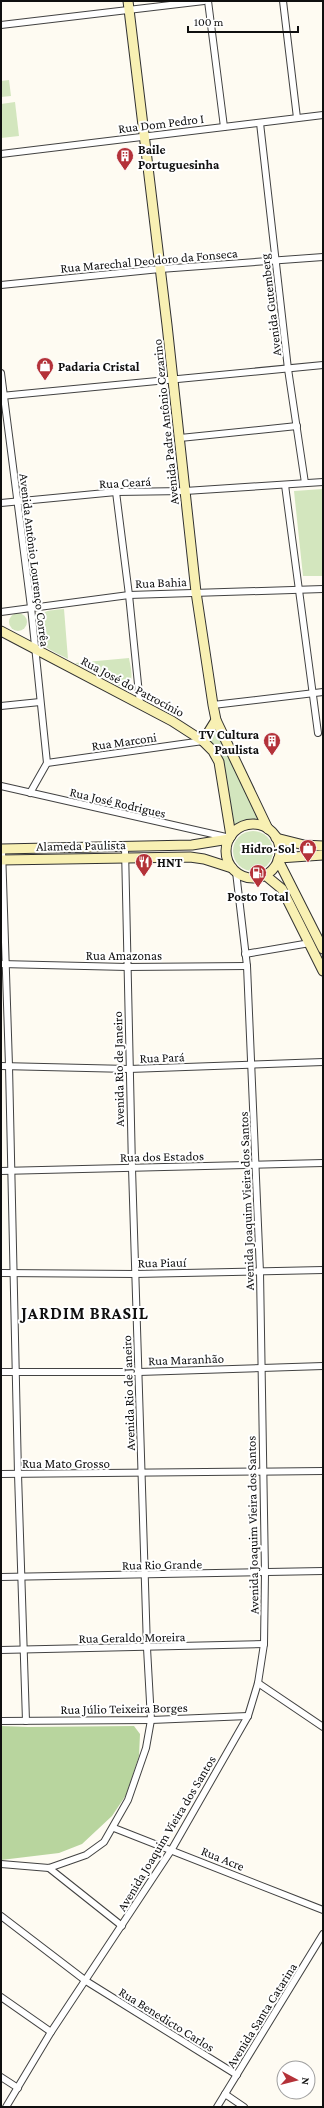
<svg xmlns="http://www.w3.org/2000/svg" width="324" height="2108" viewBox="0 0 324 2108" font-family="'Crimson Pro',serif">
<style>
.green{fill:#d3e6be}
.forest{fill:#b8d59e}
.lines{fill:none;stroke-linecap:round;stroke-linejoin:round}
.street-casing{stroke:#424242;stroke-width:8}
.secondary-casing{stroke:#313131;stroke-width:11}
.street{stroke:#fff;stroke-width:6}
.secondary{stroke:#f8f0b3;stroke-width:9}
.labels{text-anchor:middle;stroke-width:4;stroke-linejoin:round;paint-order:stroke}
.street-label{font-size:13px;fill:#0f0f0f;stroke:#fff}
.poi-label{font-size:13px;font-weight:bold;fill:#0f0f0f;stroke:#fff;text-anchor:start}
.district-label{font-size:17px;font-weight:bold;letter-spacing:1px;fill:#0f0f0f;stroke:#fff}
</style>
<rect width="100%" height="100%" fill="#fefbf2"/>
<g class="green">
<path d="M9,80L11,96L1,97V81Z"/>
<path d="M15,102L19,136L1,138V104Z"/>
<path d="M323,489V576H303L294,491Z"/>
<path d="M64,609L68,659C61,655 50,651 44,645C40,641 40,636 39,631C37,609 46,611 64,609Z"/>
<circle cx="18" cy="622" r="9"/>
<path d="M129,658C131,670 137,688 119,686L75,663Z"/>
<path d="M217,732L259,820H244L232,827L210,742L212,736Z"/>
<circle cx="253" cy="851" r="20"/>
</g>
<path class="forest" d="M1,1726L28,1727L134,1726L140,1734L139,1756L126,1795L112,1816L82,1844L59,1853L1,1860Z"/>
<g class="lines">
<defs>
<g id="street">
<path d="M208,1L224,127"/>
<path d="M283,1L297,118"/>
<path d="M1,25L204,1"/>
<path d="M260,123L288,369L305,483"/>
<path d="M1,154L323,115"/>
<path d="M1,285L160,269L323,257"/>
<path d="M1,373L31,607L47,763L30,793"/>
<path d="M1,396L323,365"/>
<path d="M180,438L297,426"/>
<path d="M285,485L318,733"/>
<path d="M116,492L129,595L140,704"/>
<path d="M1,503L116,492L185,491L323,482"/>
<path d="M1,612L129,595L323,589"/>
<path d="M213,705L323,692"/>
<path d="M1,706L40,702"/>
<path d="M47,763L203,741"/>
<path d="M1,786L226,837"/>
<path d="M2,849L9,1066L18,1474L26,1721"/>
<path d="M245,954L310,943"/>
<path d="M1,964L127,967L247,966"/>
<path d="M1,1066L129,1069L323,1062"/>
<path d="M1,1171L323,1163"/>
<path d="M1,1273L135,1274L323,1270"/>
<path d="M1,1372H139L323,1366"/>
<path d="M1,1474L323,1471"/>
<path d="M1,1577L323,1571"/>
<path d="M1,1650L264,1644"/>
<path d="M258,1683L323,1727"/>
<path d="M1,1721L151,1720L248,1716"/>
<path d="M114,1828L323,1910"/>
<path d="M1,1864L49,1868L86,1855L104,1842L128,1800L146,1748L151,1720L147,1648L132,1168L125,848"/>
<path d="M49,1868L122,1926"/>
<path d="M1,1916L86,1981L237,2075"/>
<path d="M1,1997L51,2032"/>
<path d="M1,2077L18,2088"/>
<path d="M225,2094L244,2107"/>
<path d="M6,2107L51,2032L172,1849L248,1716L258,1683L264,1644L265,1573L260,1272L247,966L236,872"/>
<path d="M217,2107L323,1934"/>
</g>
<g id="secondary">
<path d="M128,1L167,325L196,592L213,705L216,720L268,829"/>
<path d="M1,631L172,721L203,741L213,751L219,762L231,836"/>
<path d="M203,741L216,720"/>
<circle cx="253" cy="851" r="27"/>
<path d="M276,838L304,845L323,846"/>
<path d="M1,849L192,845L229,839"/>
<path d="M279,858L323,855"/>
<path d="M1,860L190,857L204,859L232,868"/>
<path d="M278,860L323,949"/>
<path d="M265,875L282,889L323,971"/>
</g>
</defs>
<use href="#street" class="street-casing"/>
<use href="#secondary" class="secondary-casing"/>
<use href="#street" class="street"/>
<use href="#secondary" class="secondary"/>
</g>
<defs>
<symbol id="building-pin" viewBox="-11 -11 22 30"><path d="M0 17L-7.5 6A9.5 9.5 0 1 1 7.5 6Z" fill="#b43239" stroke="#fff"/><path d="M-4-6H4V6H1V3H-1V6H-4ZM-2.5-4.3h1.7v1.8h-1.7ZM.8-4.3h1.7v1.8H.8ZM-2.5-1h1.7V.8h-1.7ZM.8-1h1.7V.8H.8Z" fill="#fff"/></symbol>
<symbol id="shop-pin" viewBox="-11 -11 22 30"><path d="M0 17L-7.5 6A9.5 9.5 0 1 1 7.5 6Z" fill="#b43239" stroke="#fff"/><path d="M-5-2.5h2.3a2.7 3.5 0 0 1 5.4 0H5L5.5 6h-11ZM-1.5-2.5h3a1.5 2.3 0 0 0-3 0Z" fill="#fff"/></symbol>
<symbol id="restaurant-pin" viewBox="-11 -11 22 30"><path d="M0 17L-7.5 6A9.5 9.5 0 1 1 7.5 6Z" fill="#b43239" stroke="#fff"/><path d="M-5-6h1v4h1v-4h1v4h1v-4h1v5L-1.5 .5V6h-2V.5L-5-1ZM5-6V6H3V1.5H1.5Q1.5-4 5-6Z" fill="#fff"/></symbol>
<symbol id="fuel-pin" viewBox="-11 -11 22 30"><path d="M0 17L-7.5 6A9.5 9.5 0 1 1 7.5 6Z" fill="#b43239" stroke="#fff"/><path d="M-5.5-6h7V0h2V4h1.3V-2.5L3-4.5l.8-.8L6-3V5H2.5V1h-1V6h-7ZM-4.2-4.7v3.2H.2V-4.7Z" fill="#fff"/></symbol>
</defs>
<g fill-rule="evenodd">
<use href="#building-pin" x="115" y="146" width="20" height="27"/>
<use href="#shop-pin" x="35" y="356" width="20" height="27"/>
<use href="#building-pin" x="262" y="731" width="20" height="27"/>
<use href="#shop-pin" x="298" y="838" width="20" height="27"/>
<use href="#restaurant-pin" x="134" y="852" width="20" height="27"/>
<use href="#fuel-pin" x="248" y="863" width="20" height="27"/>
</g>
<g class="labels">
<g class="street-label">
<text transform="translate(161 123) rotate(-7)" y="5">Rua Dom Pedro I</text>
<text transform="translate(149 260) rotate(-5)" y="5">Rua Marechal Deodoro da Fonseca</text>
<text transform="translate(270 305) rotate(-97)" y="5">Avenida Gutemberg</text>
<text transform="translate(165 422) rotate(-96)" y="5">Avenida Padre Antônio Cezarino</text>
<text transform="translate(125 482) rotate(-3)" y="5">Rua Ceará</text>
<text transform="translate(35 560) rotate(83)" y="5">Avenida Antônio Lourenço Corrêa</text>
<text transform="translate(161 582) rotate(-2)" y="5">Rua Bahia</text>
<text transform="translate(133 686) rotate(28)" y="5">Rua José do Patrocínio</text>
<text transform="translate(124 741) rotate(-8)" y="5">Rua Marconi</text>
<text transform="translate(118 802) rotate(13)" y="5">Rua José Rodrigues</text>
<text transform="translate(81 845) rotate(-1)" y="5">Alameda Paulista</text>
<text x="124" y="960">Rua Amazonas</text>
<text transform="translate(162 1057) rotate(-2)" y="5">Rua Pará</text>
<text transform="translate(118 1069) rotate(-91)" y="5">Avenida Rio de Janeiro</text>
<text transform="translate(162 1156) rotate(-1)" y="5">Rua dos Estados</text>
<text transform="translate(246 1201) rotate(-92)" y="5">Avenida Joaquim Vieira dos Santos</text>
<text transform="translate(162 1262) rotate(-1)" y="5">Rua Piauí</text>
<text transform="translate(186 1359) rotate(-2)" y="5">Rua Maranhão</text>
<text transform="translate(128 1393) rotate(-92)" y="5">Avenida Rio de Janeiro</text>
<text x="66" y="1468">Rua Mato Grosso</text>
<text transform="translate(252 1525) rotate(-91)" y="5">Avenida Joaquim Vieira dos Santos</text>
<text transform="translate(162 1564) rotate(-1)" y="5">Rua Rio Grande</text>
<text transform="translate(132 1637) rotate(-1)" y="5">Rua Geraldo Moreira</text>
<text transform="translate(124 1708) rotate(-1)" y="5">Rua Júlio Teixeira Borges</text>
<text transform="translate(166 1833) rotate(-59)" y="5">Avenida Joaquim Vieira dos Santos</text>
<text transform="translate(223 1858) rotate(22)" y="5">Rua Acre</text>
<text transform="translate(261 2015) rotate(-58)" y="5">Avenida Santa Catarina</text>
<text transform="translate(167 2019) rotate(32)" y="5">Rua Benedicto Carlos</text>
</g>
<g class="poi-label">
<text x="138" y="154">Baile<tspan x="138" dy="15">Portuguesinha</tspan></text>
<text x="58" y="371">Padaria Cristal</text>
<text x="259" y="739" text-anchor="end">TV Cultura<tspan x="259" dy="15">Paulista</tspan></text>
<text x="295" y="853" text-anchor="end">Hidro-Sol</text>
<text x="157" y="867">HNT</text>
<text x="258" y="901" text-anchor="middle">Posto Total</text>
</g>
<g class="district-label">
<text x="85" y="1319">JARDIM BRASIL</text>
</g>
</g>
<rect width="324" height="2108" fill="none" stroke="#0f0f0f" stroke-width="4"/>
<g transform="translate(296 2080) rotate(97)"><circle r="19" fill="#ffffff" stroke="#9f9f9f"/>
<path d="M0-3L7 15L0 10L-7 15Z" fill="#b43239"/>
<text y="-6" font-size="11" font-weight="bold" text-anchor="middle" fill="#0f0f0f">N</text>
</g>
<path d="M188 26v6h110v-6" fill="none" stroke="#0f0f0f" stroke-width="2"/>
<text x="194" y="26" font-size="12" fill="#0f0f0f" stroke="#ffffff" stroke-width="3" paint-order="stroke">100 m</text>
</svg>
